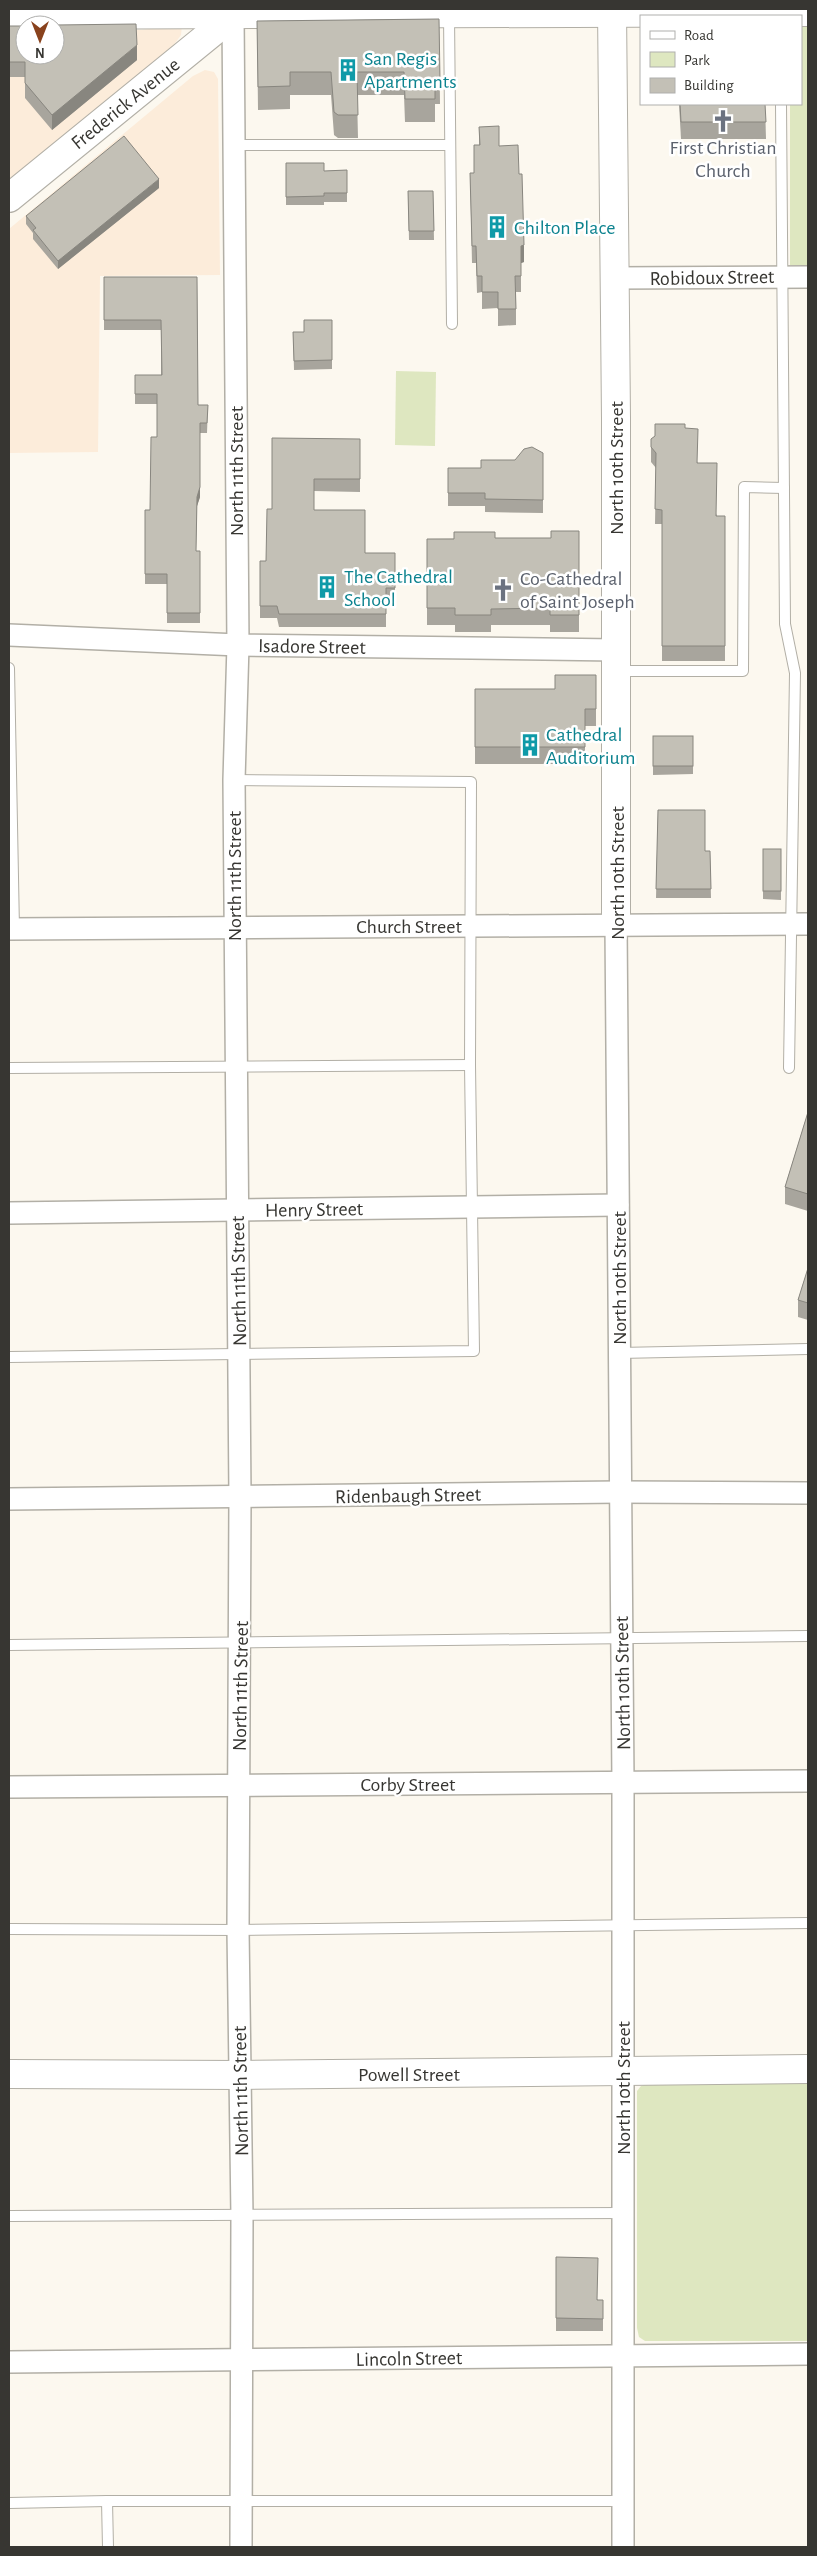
<svg xmlns="http://www.w3.org/2000/svg" width="817" height="2556" viewBox="0 0 817 2556" font-family="'Alegreya Sans',sans-serif">
<style>
.commercial{fill:#fcecda}
.green{fill:#dee7c0}
.lines{fill:none;stroke-linecap:round;stroke-linejoin:round}
.lane-casing{stroke:#b2afa6;stroke-width:12}
.street-casing{stroke:#b2afa6;stroke-width:24}
.secondary-casing{stroke:#b2afa6;stroke-width:30}
.primary-casing{stroke:#b2afa6;stroke-width:30}
.lane{stroke:#fff;stroke-width:10}
.street{stroke:#fff;stroke-width:21}
.secondary{stroke:#fff;stroke-width:28}
.primary{stroke:#fff;stroke-width:28}
.wall{fill:#a8a59d}
.shaded-wall{fill:#88867f}
.building{fill:#c3c0b6;stroke:#88867f}
.labels{text-anchor:middle;stroke-width:5;stroke-linejoin:round;paint-order:stroke}
.culture-label{font-size:20px;fill:#0d838f;stroke:#fff;text-anchor:start}
.street-label{font-size:20px;fill:#373632;stroke:#fff}
.worship-label{font-size:20px;fill:#5b616d;stroke:#fff}
</style>
<rect width="100%" height="100%" fill="#fcf8ef"/>
<g class="commercial">
<path d="M182,25L181,35L173,46L9,180V30L25,55H55V30H141Z"/>
<path d="M205,70L214,72L218,79L220,275L100,276L98,452L9,453V229L193,76Z"/>
</g>
<g class="green">
<path d="M801,27H808V265H790V104H801Z"/>
<path d="M396,371L436,372L435,446L395,445Z"/>
<path d="M808,2082V2341H645L639,2337L637,2328V2091L641,2086L648,2084Z"/>
</g>
<g class="lines">
<defs>
<g id="lane">
<path d="M449,15L452,324"/>
<path d="M781,104L785,624L795,673L789,1068"/>
<path d="M234,145H450"/>
<path d="M9,668L14,929"/>
<path d="M618,671H743L744,487L784,488"/>
<path d="M9,1068L470,1065"/>
<path d="M619,1353L808,1349"/>
<path d="M9,1357L474,1351L470,1065L471,782L234,780"/>
<path d="M9,1645L808,1636"/>
<path d="M9,1929L238,1930L808,1923"/>
<path d="M9,2216L623,2213"/>
<path d="M107,2501L108,2547"/>
<path d="M9,2503L107,2501H623"/>
</g>
<g id="street">
<path d="M233,15L238,645L234,780L240,1497L238,1930L242,2216L241,2547"/>
<path d="M615,278L808,277"/>
<path d="M9,635L238,645L616,650"/>
<path d="M616,925L623,1782V2547"/>
<path d="M9,929L808,924"/>
<path d="M9,1213L618,1205"/>
<path d="M9,1499L620,1492L808,1493"/>
<path d="M9,1787L808,1781"/>
<path d="M9,2362L808,2354"/>
</g>
<g id="secondary">
<path d="M612,9L616,418V925"/>
<path d="M9,15L808,12"/>
<path d="M9,2074L240,2075L808,2069"/>
</g>
<path id="primary" d="M9,198L241,9"/>
</defs>
<use href="#lane" class="lane-casing"/>
<use href="#street" class="street-casing"/>
<use href="#secondary" class="secondary-casing"/>
<use href="#primary" class="primary-casing"/>
<use href="#lane" class="lane"/>
<use href="#street" class="street"/>
<use href="#secondary" class="secondary"/>
<use href="#primary" class="primary"/>
</g>
<g class="wall">
<path d="M439,19L440,104H435V122H405L404,95H357L358,138H338L334,135L331,95H290V109L258,110L257,21Z"/>
<path d="M9,26L137,60L52,130L25,98V77H9Z"/>
<path d="M679,104H765L766,139H681Z"/>
<path d="M479,127L499,146L519,174L524,262L521,263V292H516V325L498,326V308L482,309V292L477,293L476,263H472L470,173H474V145H479Z"/>
<path d="M286,163L324,171L347,170V202H324V205H286Z"/>
<path d="M159,188L58,269L33,239V233L26,224V216Z"/>
<path d="M408,191H433L434,240H409Z"/>
<path d="M104,277H197L198,405H208L207,433H200V497L197,506L196,551H200V623H167V584H145V510H150L157,437V404H135V375H161V330H104Z"/>
<path d="M332,320V369L294,370L293,332H304Z"/>
<path d="M685,428L717,516H725V661H662V524H655L656,468L651,462V439L655,436Z"/>
<path d="M360,439V492L314,491V510L365,553H395V601H386V627H279L277,618H260V561H266L272,509Z"/>
<path d="M543,453V513L485,512V506H448V468H481L515,460Z"/>
<path d="M579,531V632H550V625H491V632H455V625H427V539L551,538Z"/>
<path d="M596,675V726H585V764H475V689H555Z"/>
<path d="M653,736H693V774L653,775Z"/>
<path d="M658,810L705,851H710L711,898H656Z"/>
<path d="M763,849H781V900L763,899Z"/>
<path d="M808,1112V1211L785,1204V1187Z"/>
<path d="M808,1268V1320L798,1317V1300Z"/>
<path d="M556,2257L598,2300H603V2331H556Z"/>
</g>
<g class="shaded-wall">
<path d="M137,45V60L52,130V115Z"/>
<path d="M159,179V188L58,269V261Z"/>
<path d="M524,245V262L521,263V246Z"/>
<path d="M200,487V497L197,506V497Z"/>
</g>
<g class="building">
<path d="M439,19L440,81H435V99H405L404,72H357L358,115H338L334,112L331,72H290V86L258,87L257,21Z"/>
<path d="M136,24L137,45L52,115L25,83V62H9V26H25V55H55V25Z"/>
<path d="M680,104H765L766,122H681Z"/>
<path d="M499,126V146L518,145L519,174H522L524,245L521,246V276H515L516,309H498V292H482V276H477L476,246H472L470,173H474V145H480L479,127Z"/>
<path d="M124,136L159,179L58,261L33,230L36,228L26,216Z"/>
<path d="M286,163H324V171L347,170V193H324V196L286,197Z"/>
<path d="M408,191H433L434,231H409Z"/>
<path d="M104,277H197L198,405H208L207,423H200V487L197,497L196,551H200V613H167V574H145V510H150L151,437H157V394H135V375H162L161,320H104Z"/>
<path d="M304,320H332V360L294,361L293,332H304Z"/>
<path d="M655,424H685V428L698,429L697,463H717L716,516H725V646H662V510L655,509L656,453L651,447V439L655,436Z"/>
<path d="M272,438L360,439V479H314V510H365V553H395V588H386V614H279L277,606H260V561H266L267,509H272Z"/>
<path d="M532,447L543,453V500L485,499V493H448V468H481V460H515L524,449Z"/>
<path d="M551,531H579V615H550V608L491,609V615H455V608H427V539H454V532H495V538H551Z"/>
<path d="M555,675H596V709H585V747H475V689H555Z"/>
<rect x="653" y="736" width="40" height="30"/>
<path d="M658,810H705V851H710L711,889H656Z"/>
<rect x="763" y="849" width="18" height="42"/>
<path d="M808,1112V1194L785,1187Z"/>
<path d="M808,1268V1303L798,1300Z"/>
<path d="M556,2257L598,2258L597,2300H603V2319L556,2318Z"/>
</g>
<defs>
<symbol id="building-bare" viewBox="-9 -9 18 18"><path d="M-4-6H4V6H1V3H-1V6H-4ZM-2.5-4.3h1.7v1.8h-1.7ZM.8-4.3h1.7v1.8H.8ZM-2.5-1h1.7V.8h-1.7ZM.8-1h1.7V.8H.8Z" fill="#0f9aa8" stroke="#fff" stroke-width="2.5" paint-order="stroke"/></symbol>
<symbol id="church-bare" viewBox="-9 -9 18 18"><path d="M-1.2-6h2.4v3.5h3.3v2.4h-3.3V6h-2.4V-.1h-3.3v-2.4h3.3Z" fill="#6b7280" stroke="#fff" stroke-width="2.5" paint-order="stroke"/></symbol>
</defs>
<g fill-rule="evenodd">
<use href="#building-bare" x="332" y="54" width="32" height="32"/>
<use href="#church-bare" x="707" y="105" width="32" height="32"/>
<use href="#building-bare" x="481" y="211" width="32" height="32"/>
<use href="#building-bare" x="311" y="571" width="32" height="32"/>
<use href="#church-bare" x="487" y="574" width="32" height="32"/>
<use href="#building-bare" x="514" y="729" width="32" height="32"/>
</g>
<g class="labels">
<g class="culture-label">
<text x="364" y="65">San Regis<tspan x="364" dy="23">Apartments</tspan></text>
<text x="514" y="234">Chilton Place</text>
<text x="344" y="583">The Cathedral<tspan x="344" dy="23">School</tspan></text>
<text x="546" y="741">Cathedral<tspan x="546" dy="23">Auditorium</tspan></text>
</g>
<g class="street-label">
<text transform="translate(125 103) rotate(-39)" y="7">Frederick Avenue</text>
<text transform="translate(712 277) rotate(-1)" y="7">Robidoux Street</text>
<text transform="translate(616 468) rotate(-90)" y="7">North 10th Street</text>
<text transform="translate(236 471) rotate(-90)" y="7">North 11th Street</text>
<text transform="translate(312 646) rotate(1)" y="7">Isadore Street</text>
<text transform="translate(617 873) rotate(-90)" y="7">North 10th Street</text>
<text transform="translate(234 876) rotate(-90)" y="7">North 11th Street</text>
<text x="409" y="933">Church Street</text>
<text transform="translate(314 1209) rotate(-1)" y="7">Henry Street</text>
<text transform="translate(619 1278) rotate(-90)" y="7">North 10th Street</text>
<text transform="translate(238 1281) rotate(-91)" y="7">North 11th Street</text>
<text transform="translate(408 1495) rotate(-1)" y="7">Ridenbaugh Street</text>
<text transform="translate(622 1683) rotate(-91)" y="7">North 10th Street</text>
<text transform="translate(240 1686) rotate(-89)" y="7">North 11th Street</text>
<text x="408" y="1791">Corby Street</text>
<text x="409" y="2081">Powell Street</text>
<text transform="translate(623 2088) rotate(-90)" y="7">North 10th Street</text>
<text transform="translate(240 2091) rotate(-91)" y="7">North 11th Street</text>
<text transform="translate(409 2358) rotate(-1)" y="7">Lincoln Street</text>
</g>
<g class="worship-label">
<text x="723" y="154">First Christian<tspan x="723" dy="23">Church</tspan></text>
<text x="520" y="585" text-anchor="start">Co-Cathedral<tspan x="520" dy="23">of Saint Joseph</tspan></text>
</g>
</g>
<rect width="817" height="2556" fill="none" stroke="#373632" stroke-width="20"/>
<rect x="640" y="15" width="162" height="90" fill="#ffffff" stroke="#afafad"/>
<rect x="650" y="31" width="25" height="8" fill="#ffffff" stroke="#afafad"/>
<text x="684" y="40" font-size="15" fill="#373632">Road</text>
<rect x="650" y="52" width="25" height="15" fill="#dee7c0" stroke="#afafad"/>
<text x="684" y="65" font-size="15" fill="#373632">Park</text>
<rect x="650" y="78" width="25" height="15" fill="#c3c0b6" stroke="#afafad"/>
<text x="684" y="90" font-size="15" fill="#373632">Building</text>
<g transform="translate(40 40) rotate(180)"><circle r="24" fill="#ffffff" stroke="#afafad"/>
<path d="M0-4L9 19L0 12L-9 19Z" fill="#89421d"/>
<text y="-8" font-size="14" font-weight="bold" text-anchor="middle" fill="#373632">N</text>
</g>
</svg>
